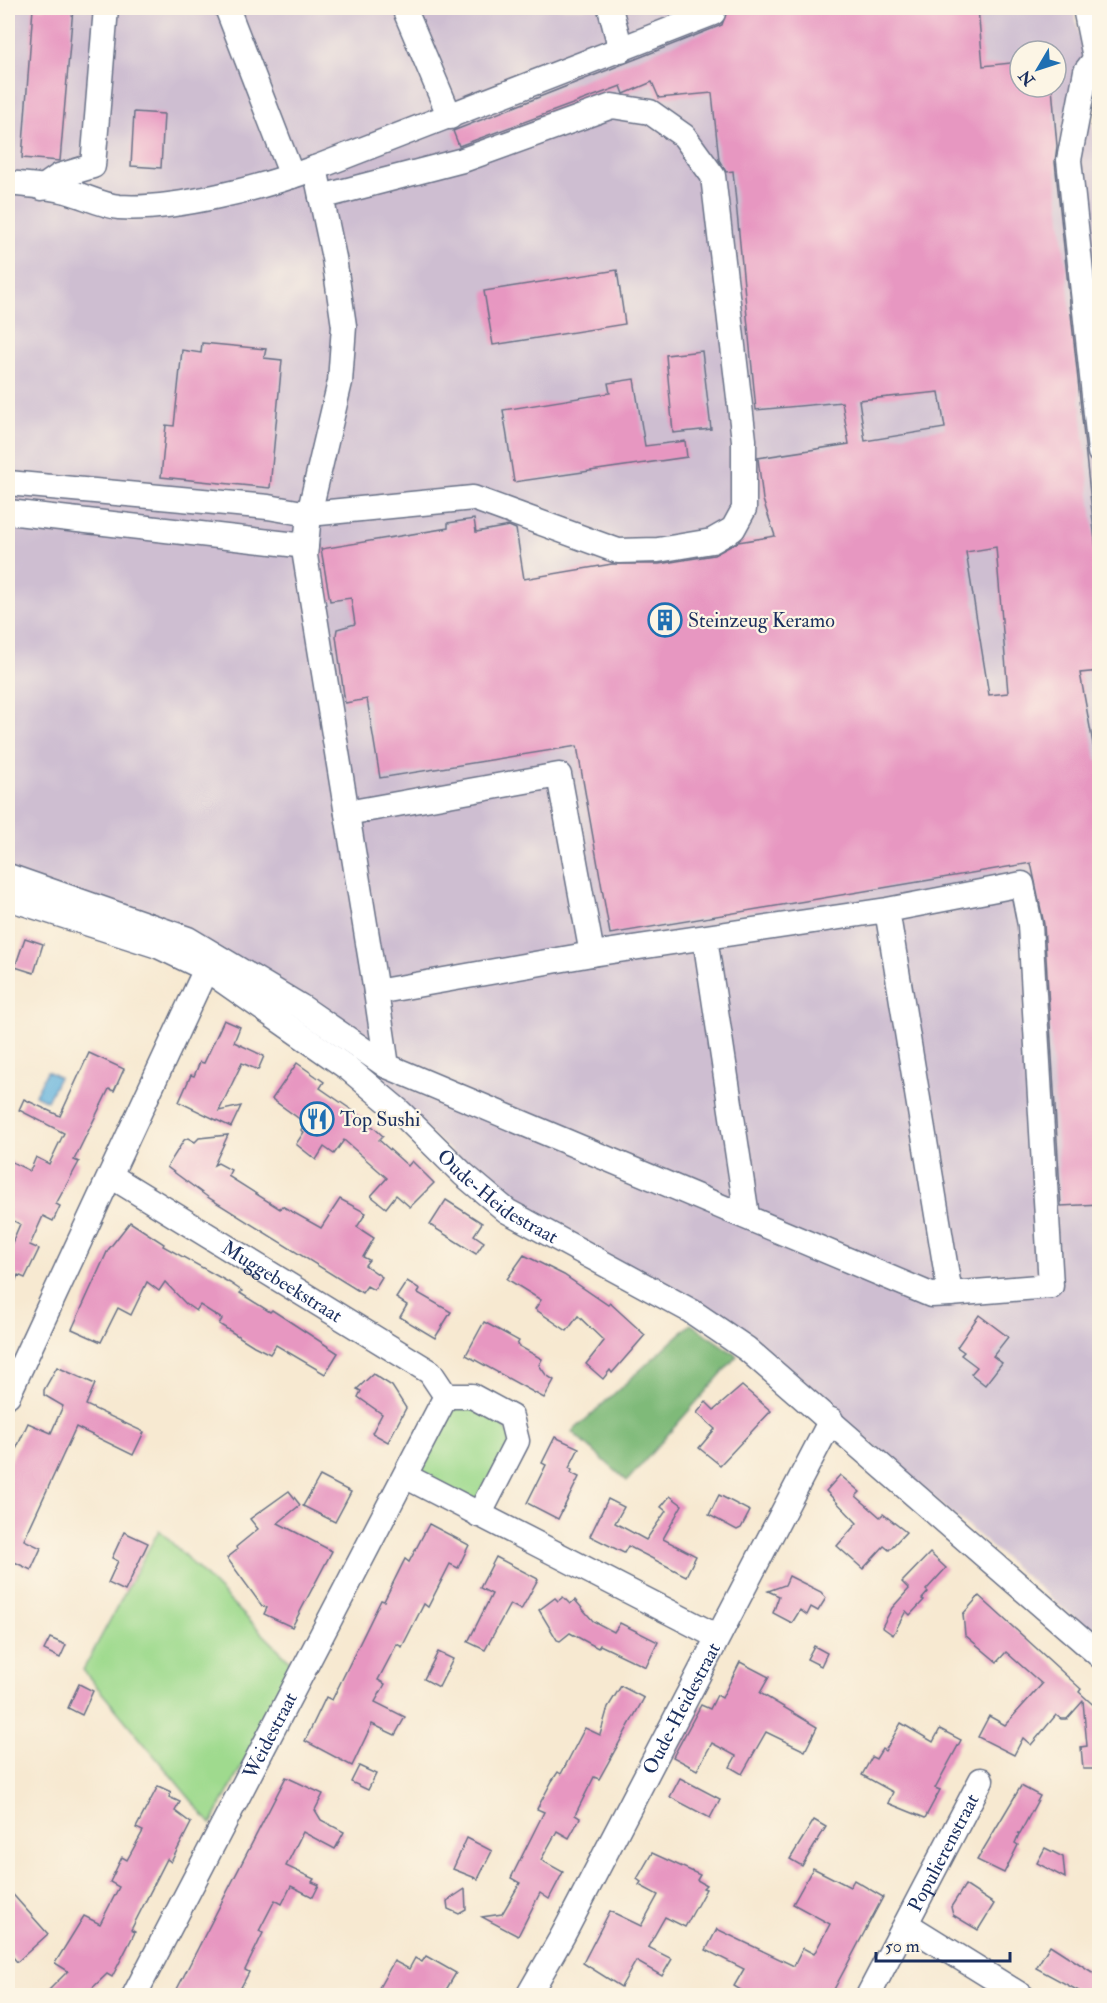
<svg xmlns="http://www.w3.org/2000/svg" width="1107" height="2003" viewBox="0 0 1107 2003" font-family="'IM FELL Double Pica',serif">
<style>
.industrial{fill:#cebed1;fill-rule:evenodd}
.green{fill:#9fda8e;stroke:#5d8476;stroke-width:1.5}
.forest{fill:#7fba79;stroke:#4d746c;stroke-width:1.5}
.water{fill:#62b2dd;stroke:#3e709e;stroke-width:1.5}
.building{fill:#e797c1;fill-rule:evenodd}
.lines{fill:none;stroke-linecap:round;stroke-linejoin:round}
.minor-casing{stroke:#687086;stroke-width:27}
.minor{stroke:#fff;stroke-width:24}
.labels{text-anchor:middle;stroke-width:4.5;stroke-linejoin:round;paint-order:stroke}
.poi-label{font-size:20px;fill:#1b2f5e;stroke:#fcf5e5;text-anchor:start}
.street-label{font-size:20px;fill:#1b2f5e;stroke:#fcf5e5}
</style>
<rect width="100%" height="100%" fill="#fcf5e5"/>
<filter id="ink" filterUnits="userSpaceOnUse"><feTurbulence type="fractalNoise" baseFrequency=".0167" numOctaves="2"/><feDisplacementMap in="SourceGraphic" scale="12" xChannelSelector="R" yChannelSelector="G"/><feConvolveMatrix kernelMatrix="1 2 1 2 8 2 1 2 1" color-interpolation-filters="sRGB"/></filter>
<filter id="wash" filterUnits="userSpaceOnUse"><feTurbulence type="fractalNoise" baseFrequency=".008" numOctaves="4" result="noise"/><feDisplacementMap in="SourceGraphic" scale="24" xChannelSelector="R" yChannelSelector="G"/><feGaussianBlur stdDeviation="1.35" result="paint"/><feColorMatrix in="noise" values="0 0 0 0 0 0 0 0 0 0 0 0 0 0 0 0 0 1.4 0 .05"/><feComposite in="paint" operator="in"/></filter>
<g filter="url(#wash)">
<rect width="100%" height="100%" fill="#f7e9d1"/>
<path class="industrial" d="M8,8H1073L1082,47L1100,179L1099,1636L1066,1611L753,1342L547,1223L491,1187L294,1011L8,882ZM1020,51H1056V87H1020Z"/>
<g class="green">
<path d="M446,1396H472L517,1441L479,1515L405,1476Z"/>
<path d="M159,1530L295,1666L211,1824L83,1670Z"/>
</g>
<path class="forest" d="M691,1324L737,1356L627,1481L572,1432Z"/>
<path class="water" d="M47,1071L59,1077L47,1101L35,1095Z"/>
<g id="blocks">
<g class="building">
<path d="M33,8H73L60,161L22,158Z"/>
<path d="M751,8H978L983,66L1020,62V87H1052L1057,146L1055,162L1097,560H1100V671L1080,673L1096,760H1100V1204L1061,1206L1044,924L1031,863L610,934L577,746L380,778L367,699L345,703L336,636L337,629L355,624L351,598L330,601L321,549L448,528V523L474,519L476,532L509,526L516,529L524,579L612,564H659L714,555L738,542L775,536L763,500L758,458L849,444L842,402L756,410L733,171L726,172L719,160L712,93L659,98L652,82L624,94L621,86L459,146L453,131L722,25L727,10ZM939,392L945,428L865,441L859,400ZM996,547L1008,693L989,695L966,552Z"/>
<path d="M134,112L164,114L161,168L131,166Z"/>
<path d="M617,270L625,324L493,345L484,291Z"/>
<path d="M202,343L266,349L264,358L282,360L270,488L161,477L166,425L174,426L182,350L201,353Z"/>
<path d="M702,351L711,429L673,433L666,355Z"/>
<path d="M634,379L645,446L685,441L687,457L514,482L503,410L610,393L608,383Z"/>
<path d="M25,938L43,944L34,973L15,967Z"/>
<path d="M224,1020L240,1027L234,1042L264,1056L258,1070L242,1063L219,1111L241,1106L231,1127L179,1102L191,1075L194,1076L200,1062L204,1063Z"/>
<path d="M89,1053L124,1069L114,1091L109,1089L74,1160L79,1162L56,1204L60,1206L53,1221L43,1216L30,1245L39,1249L25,1278L18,1275L8,1298V1252L20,1224L8,1218V1160L30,1171L36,1157L49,1164L64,1133L19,1110L24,1099L60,1116Z"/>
<path d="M297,1063L324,1082L320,1088L362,1117L383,1136L379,1140L408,1166L412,1161L434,1183L410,1207L396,1195L386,1208L371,1196L387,1178L344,1140L334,1154L324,1147L316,1160L296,1144L304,1132L301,1130L305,1123L272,1099Z"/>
<path d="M228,1135L214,1165L218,1163L231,1170L228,1176L280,1209L282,1206L321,1228L340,1199L366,1213L357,1227L374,1238L363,1257L369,1260L365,1265L382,1277L374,1290L367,1286L362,1293L209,1198L167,1167L184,1140L188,1138L195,1142L199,1138Z"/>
<path d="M446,1200L482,1223L474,1235L484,1242L476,1254L430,1225Z"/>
<path d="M130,1222L164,1244L163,1246L230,1283L242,1291L240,1293L270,1312L272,1310L338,1353L325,1374L276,1345L270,1354L254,1346L219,1324L222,1319L200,1305L196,1311L186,1304L165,1282L159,1291L147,1282L131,1315L118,1308L101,1342L72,1329L108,1250Z"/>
<path d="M524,1255L564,1275L608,1305L610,1303L645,1335L612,1373L610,1370L603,1379L586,1364L604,1341L578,1316L567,1331L535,1309L541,1300L507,1279Z"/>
<path d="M407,1281L420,1289L418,1293L451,1312L435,1338L400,1317L407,1305L396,1298Z"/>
<path d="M979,1315L1008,1337L993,1356L1002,1363L985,1385L971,1374L977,1367L961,1355L964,1352L957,1347Z"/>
<path d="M484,1322L519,1341L517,1345L542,1359L539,1365L546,1375L554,1380L544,1398L466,1355Z"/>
<path d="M57,1367L95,1384L86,1405L144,1432L133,1455L76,1427L24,1540L41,1548L31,1570L8,1559V1467L28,1423L51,1433L63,1406L44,1395V1390Z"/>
<path d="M373,1374L392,1386L406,1408L388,1442L372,1433L382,1414L358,1397L361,1391L357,1389Z"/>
<path d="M742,1386L771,1411L720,1465L699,1448L715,1429L697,1413L706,1402L714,1410Z"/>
<path d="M555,1437L579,1448L569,1468L572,1470L571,1473L579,1477L558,1519L527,1503L546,1465L542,1463Z"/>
<path d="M840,1475L860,1492L856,1496L880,1517L883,1514L906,1532L889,1550L884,1546L863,1569L837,1546L857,1523L826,1491Z"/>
<path d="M320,1476L351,1492L335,1522L303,1506Z"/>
<path d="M289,1491L300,1505L278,1523L332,1551L292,1627L264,1614L267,1608L262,1606L227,1558L237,1550L236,1547L258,1529L250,1519Z"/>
<path d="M719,1495L750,1511L741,1528L737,1530L709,1515Z"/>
<path d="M670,1496L682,1505L663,1539L696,1556L686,1576L628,1546L624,1553L590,1536L608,1499L624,1507L615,1523L646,1540L666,1511L661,1507Z"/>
<path d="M429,1524L469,1545L458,1568L450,1564L428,1607L424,1604L402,1647L397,1644L378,1680L385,1684L375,1702L405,1717L395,1735L372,1724L352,1766L305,1741L326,1697L332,1700L381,1600L384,1601L405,1559L409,1562Z"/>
<path d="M124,1532L148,1543L125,1591L108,1583L118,1561L112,1558Z"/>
<path d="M930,1553L946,1568L926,1590L928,1592L922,1599L924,1600L910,1615L906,1611L893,1635L882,1627L892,1608L909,1589L902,1582Z"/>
<path d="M496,1557L538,1579L521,1610L510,1604L485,1650L468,1642L492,1594L480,1588Z"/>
<path d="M789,1576L821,1592L826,1598L818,1611L811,1607L807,1615L800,1610L792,1623L773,1613L779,1596L768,1591L785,1585Z"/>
<path d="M979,1596L1081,1689L1079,1692L1100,1711V1769H1083L1081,1747L1087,1746L1083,1701L1067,1719H1061L1056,1715L1031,1745L1023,1738L1014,1755L978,1737L989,1716L1005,1725L1042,1684L1006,1652L997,1662L965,1635L963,1614Z"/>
<path d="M563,1597L570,1604L575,1600L593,1621L614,1632L620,1623L658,1642L646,1667L600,1645L598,1648L570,1633L560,1641L557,1640L539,1610L555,1598L558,1601Z"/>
<path d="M50,1638L66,1645L60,1658L44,1650Z"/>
<path d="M814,1646L827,1653L821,1666L807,1659Z"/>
<path d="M438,1652L453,1659L439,1687L424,1679Z"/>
<path d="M740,1662L769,1677L760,1693L817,1727L805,1751L766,1732L742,1774L730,1767L736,1756L712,1743L697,1770L673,1757L701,1705L710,1709L717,1695L722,1698Z"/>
<path d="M79,1684L93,1691L82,1715L68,1708Z"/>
<path d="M621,1686L644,1698L599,1779L594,1777L575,1815L580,1818L569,1838L557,1831L541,1860L563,1872L549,1899L540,1893L518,1936L482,1917L502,1914L520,1883L511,1878L544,1812L537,1809L552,1781L558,1772L561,1774L585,1728L600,1735L608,1707Z"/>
<path d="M901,1723L933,1742L940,1729L961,1740L935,1788L940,1790L925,1818L888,1803L893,1792L862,1775L872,1757L876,1759L882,1749L885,1751Z"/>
<path d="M359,1766L376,1774L368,1790L351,1782Z"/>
<path d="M286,1777L323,1794L315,1810L321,1820L344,1832L335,1849L303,1832L286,1866L314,1879L312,1882L319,1885L313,1897L291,1886L282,1904L275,1900L259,1931L263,1933L245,1970L249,1972L237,1995H174Z"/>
<path d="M680,1778L720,1799L710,1818L670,1797Z"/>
<path d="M158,1786L171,1792L169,1797L180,1802L175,1811L191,1823L171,1862L167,1859L131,1930L135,1932L112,1977L107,1974L85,1995H44L68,1971L55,1963L84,1916L100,1924L119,1887L110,1882L122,1857L127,1860L143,1831L136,1828Z"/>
<path d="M1021,1786L1040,1796L1020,1833H1017L1019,1834L1015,1843L1018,1845L1004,1873L977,1860Z"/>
<path d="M814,1820L826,1827L802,1866L790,1859Z"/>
<path d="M467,1838L492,1851L478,1879L453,1869Z"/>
<path d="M1045,1848L1063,1857L1065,1878L1037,1863Z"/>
<path d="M652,1853L700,1875L697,1880L706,1885L703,1888L706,1889L685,1927L665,1917L648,1947L672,1959L662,1976L636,1961L621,1987L583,1963L610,1911L641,1926L658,1895L639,1885L641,1882L637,1879Z"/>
<path d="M813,1868L850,1887L854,1880L883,1897L831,1995H749L734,1986L744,1969L706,1950L717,1929L794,1966L803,1948L814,1954L830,1924L793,1904Z"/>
<path d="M965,1885L994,1904L978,1930L953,1915L951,1907Z"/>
<path d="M8,1889L48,1934L17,1962L8,1951Z"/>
<path d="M465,1889L466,1910L459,1914L448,1909L447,1901Z"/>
<path d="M1050,1945L1100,1977V1995H1086L1036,1968Z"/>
<path d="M426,1956L456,1973L443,1995H375L394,1961L409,1969L415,1958L422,1962Z"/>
</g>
</g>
</g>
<g filter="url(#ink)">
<use href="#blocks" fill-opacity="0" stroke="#687086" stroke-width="1.5"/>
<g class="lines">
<defs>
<g id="minor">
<path d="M227,8L292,176"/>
<path d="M404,8L450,117"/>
<path d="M610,8L621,50"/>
<path d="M1085,8L1098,72"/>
<path d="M1096,58L1086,71L1069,160L1100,452"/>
<path d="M315,168L713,13"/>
<path d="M8,183C25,185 44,186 62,190C81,194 100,205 119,207C173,211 264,187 315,168L334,258L344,326L340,382L309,514L305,556L376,992L592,954L887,910L1022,884L1030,925L1051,1286L950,1294L887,910"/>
<path d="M42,188L59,176L93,166L106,8"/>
<path d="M8,483L268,507L309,514L473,498L618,551L658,550L712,541L733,529L744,509V440L713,176L684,136L650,112L612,106L463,160L321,197"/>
<path d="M8,512L306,546"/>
<path d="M347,813L559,775L592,954"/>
<path d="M8,876L188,939L300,1006L387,1066"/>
<path id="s1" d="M8,898L158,946L206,969L349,1069L398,1110L463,1174L507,1211L691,1311L747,1349L1100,1656"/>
<path d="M705,938L747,1216"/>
<path d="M376,992L387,1066L931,1295L950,1294"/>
<path id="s2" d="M111,1176L430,1372L446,1396"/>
<path d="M8,1395L206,969"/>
<path d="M405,1476L716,1636"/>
<path d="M906,1924L1022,1996"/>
<path id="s3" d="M134,1996L446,1396H472L511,1417L517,1441L479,1515"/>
<path id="s4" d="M528,1996L563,1935L831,1420"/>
<path id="s5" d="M868,1996L981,1780"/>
</g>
</defs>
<use href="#minor" class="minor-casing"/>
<use href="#minor" class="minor"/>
</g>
</g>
<defs>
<symbol id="building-ring" viewBox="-11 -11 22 22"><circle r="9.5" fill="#fcf5e5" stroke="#1f6fb2" stroke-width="1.5"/><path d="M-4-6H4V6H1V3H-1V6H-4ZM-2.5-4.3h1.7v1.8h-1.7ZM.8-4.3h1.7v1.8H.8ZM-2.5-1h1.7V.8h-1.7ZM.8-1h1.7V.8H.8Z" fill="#1f6fb2"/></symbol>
<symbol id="restaurant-ring" viewBox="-11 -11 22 22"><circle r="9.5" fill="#fcf5e5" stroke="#1f6fb2" stroke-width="1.5"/><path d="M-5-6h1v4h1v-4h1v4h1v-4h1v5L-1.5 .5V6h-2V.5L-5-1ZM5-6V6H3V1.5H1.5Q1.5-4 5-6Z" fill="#1f6fb2"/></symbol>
</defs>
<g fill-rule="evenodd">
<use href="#building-ring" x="646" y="601" width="38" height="38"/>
<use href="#restaurant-ring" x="298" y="1100" width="38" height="38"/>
</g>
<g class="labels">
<g class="poi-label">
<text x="688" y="627">Steinzeug Keramo</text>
<text x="340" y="1126">Top Sushi</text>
</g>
<g class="street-label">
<text dy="7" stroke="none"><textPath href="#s1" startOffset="582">Oude-Heidestraat</textPath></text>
<text dy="7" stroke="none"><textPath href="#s2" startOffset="201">Muggebeekstraat</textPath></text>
<text dy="7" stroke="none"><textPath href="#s4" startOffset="326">Oude-Heidestraat</textPath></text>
<text dy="7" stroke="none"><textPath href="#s3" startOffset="294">Weidestraat</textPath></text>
<text dy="7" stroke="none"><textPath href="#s5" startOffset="162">Populierenstraat</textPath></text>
</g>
</g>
<rect width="1107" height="2003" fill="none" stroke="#fcf5e5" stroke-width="30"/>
<g transform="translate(1038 69) rotate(231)"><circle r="28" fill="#fcf5e5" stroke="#a2a6af" stroke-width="1.5"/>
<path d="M0-4.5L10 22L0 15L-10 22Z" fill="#1f6fb2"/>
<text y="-9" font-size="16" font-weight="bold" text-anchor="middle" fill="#1b2f5e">N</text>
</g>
<path d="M876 1952v9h134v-9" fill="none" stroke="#1b2f5e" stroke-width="3"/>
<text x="885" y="1952" font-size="18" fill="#1b2f5e" stroke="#fcf5e5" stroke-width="4.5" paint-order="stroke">50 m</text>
</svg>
